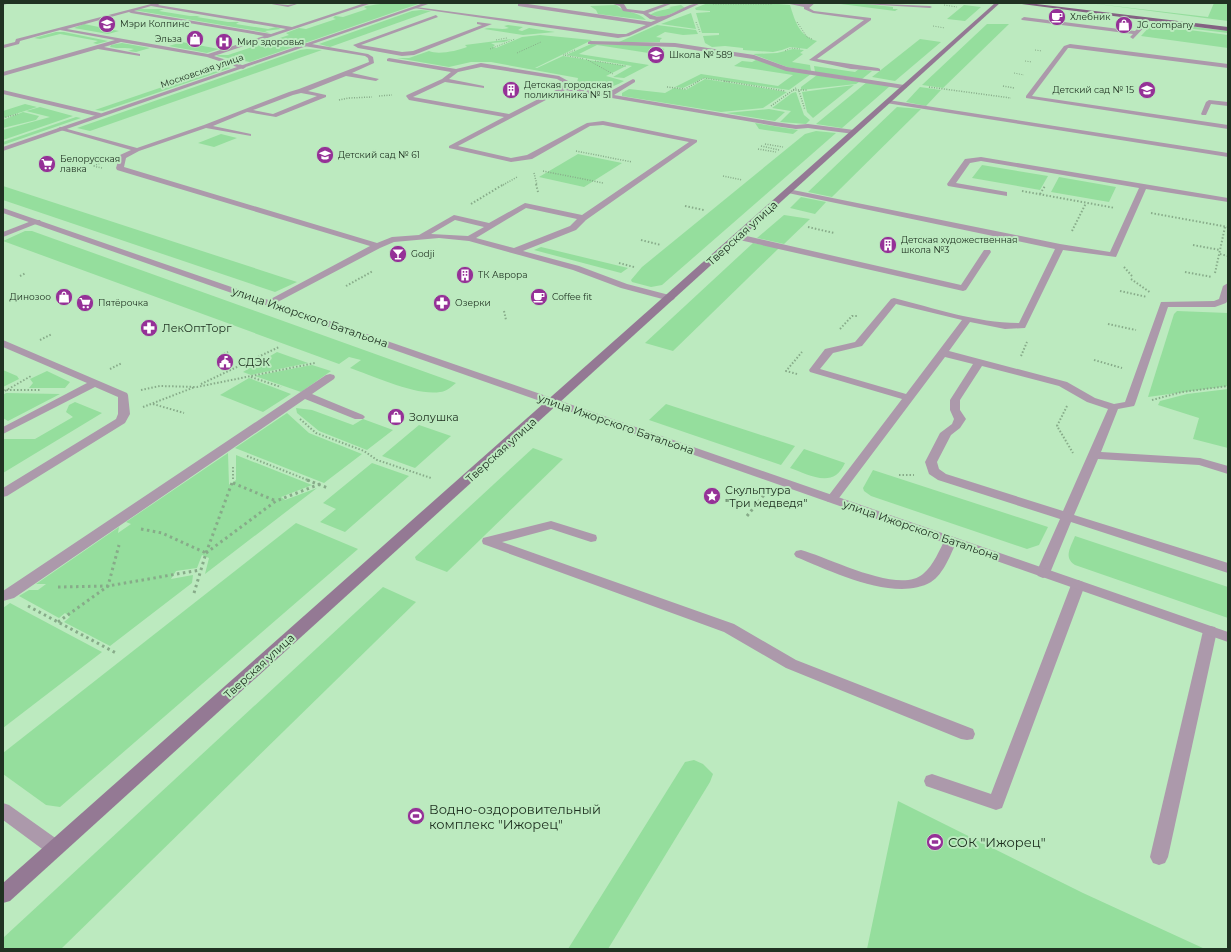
<svg xmlns="http://www.w3.org/2000/svg" width="1231" height="952" viewBox="0 0 1231 952" font-family="Montserrat,sans-serif">
<style>
.green{fill:#95de9d}
.lines{fill:none;stroke-linecap:round;stroke-linejoin:round}
.path-far3{stroke:#87ab89;stroke-width:1;stroke-dasharray:1 1.5;stroke-linecap:butt}
.path-far2{stroke:#87ab89;stroke-width:1.5;stroke-dasharray:1 1.5;stroke-linecap:butt}
.path-far1{stroke:#87ab89;stroke-width:2;stroke-dasharray:1.5 2;stroke-linecap:butt}
.path{stroke:#87ab89;stroke-width:3;stroke-dasharray:2.5 3.5;stroke-linecap:butt}
.lane{fill:#ac99ab;fill-rule:evenodd}
.street{fill:#ac99ab;fill-rule:evenodd}
.secondary{fill:#947994;fill-rule:evenodd}
.primary{fill:#836282;fill-rule:evenodd}
.labels{text-anchor:middle;stroke-width:4;stroke-linejoin:round;paint-order:stroke}
.far-poi-label{font-size:9px;fill:#203222;stroke:#bceabf;text-anchor:start}
.far-street-label{font-size:9px;fill:#203222;stroke:#bceabf}
.street-label{font-size:11px;fill:#203222;stroke:#bceabf}
.poi-label{font-size:11px;fill:#203222;stroke:#bceabf;text-anchor:start}
.near-poi-label{font-size:13px;fill:#203222;stroke:#bceabf;text-anchor:start}
</style>
<rect width="100%" height="100%" fill="#bceabf"/>
<g class="green">
<path d="M384,3L418,4L250,62L216,56L218,55H228L289,35L286,33L299,28L306,29L336,19L333,18L335,16L343,17L367,9L364,7C368,5 378,5 384,3Z"/>
<path d="M708,3H767L790,5C795,21 799,36 817,41L807,49L790,47L782,50L773,52L743,50V48L725,46L712,47L705,43L703,36L719,35V33H702L696,13L710,12V11L696,10L695,8Z"/>
<path d="M833,3H858L893,7V9H898L895,11Z"/>
<path d="M1089,3L1208,17L1214,3H1228V21Z"/>
<path d="M616,5C625,13 638,11 646,20L598,14L596,10L590,6Z"/>
<path d="M681,5L685,8L663,17L650,15C655,11 664,10 671,8L669,7Z"/>
<path d="M964,5L981,7L965,21L947,19Z"/>
<path d="M142,9H164L159,11L190,16H200L197,17L228,22H239L236,24L268,29L276,27L281,29L265,31L269,33L133,10Z"/>
<path d="M421,10L431,11L330,47L319,44L412,11Z"/>
<path d="M691,13L696,29L661,24Z"/>
<path d="M1155,22L1228,31V33L1152,24Z"/>
<path d="M84,24L119,31L108,34L74,28Z"/>
<path d="M987,24H1009L943,88L922,85Z"/>
<path d="M508,25L523,27L518,30L522,31L529,28L555,32L523,35L484,29C492,26 500,31 509,28L504,26Z"/>
<path d="M657,25L696,30L698,34L683,35L665,32L656,37L662,38L660,40V42H619Z"/>
<path d="M1151,25L1228,35V48L1141,36Z"/>
<path d="M56,32H64L108,41L97,44L93,43L98,41L60,34L40,39L34,38Z"/>
<path d="M540,35L592,40L535,68H537L563,56L626,66L606,76L624,81C603,92 600,92 576,88L578,78L491,62H471L449,67L397,58H409L429,51C438,55 457,51 467,47L465,45L512,39L504,42L491,43L495,45L493,47L496,48L522,37Z"/>
<path d="M920,39L941,42L895,81L872,77Z"/>
<path d="M182,42L219,49L207,53L169,46Z"/>
<path d="M122,43L150,48L136,52L128,51L134,49C126,47 118,49 110,47L111,45Z"/>
<path d="M591,44L656,45L653,47L665,49L655,54L597,45L579,54L649,65L624,78L613,77L632,66L566,55Z"/>
<path d="M307,49L322,50L90,131L77,128L300,50Z"/>
<path d="M793,49L804,50L800,53L803,54L792,62L810,65L811,71L787,67L753,54L777,53Z"/>
<path d="M756,60L811,74L789,90L704,78L683,88L675,87L701,74L778,86L793,75L734,66L742,61L752,62Z"/>
<path d="M224,66L231,68L103,111L95,110Z"/>
<path d="M814,66L855,72L859,69L872,71L862,79L815,72Z"/>
<path d="M817,75L859,82L856,84L801,90V87Z"/>
<path d="M705,79L787,92L763,108L721,112L622,96V93L629,89L665,93L674,88L686,90Z"/>
<path d="M867,82L890,86L842,128L816,124Z"/>
<path d="M854,85L813,118L807,112L802,92Z"/>
<path d="M920,87L941,90L926,106L906,102Z"/>
<path d="M796,92L804,115L810,120L806,124L780,122L791,111L772,108L792,93Z"/>
<path d="M25,104L37,107L3,118V111Z"/>
<path d="M40,107L73,116L3,140V130L50,117L26,111Z"/>
<path d="M897,107L921,109L832,197L808,192Z"/>
<path d="M769,109L785,112L775,121L726,113Z"/>
<path d="M23,112L39,116L36,120L3,128V120Z"/>
<path d="M76,117L81,118L3,145V142Z"/>
<path d="M755,123L798,130L793,134L759,129Z"/>
<path d="M816,131L836,133L662,285L651,287L632,282L631,280L642,267L805,134Z"/>
<path d="M221,134L237,138L214,147L198,143Z"/>
<path d="M578,154L622,163L584,187L539,177Z"/>
<path d="M982,165L1048,176L1040,190L972,178Z"/>
<path d="M1059,177L1116,187L1109,202L1051,192Z"/>
<path d="M3,186L297,282L275,292L3,200Z"/>
<path d="M801,197L826,202L815,214L790,208Z"/>
<path d="M784,215L810,219L784,244L757,238Z"/>
<path d="M25,231H32L456,383C452,386 446,392 440,392C416,396 374,376 350,368L361,360L349,357L339,364L3,241Z"/>
<path d="M753,243L779,248L673,351L645,343Z"/>
<path d="M541,247L628,268L621,273L534,250Z"/>
<path d="M1177,311L1228,313V386L1148,397L1174,314Z"/>
<path d="M277,352L308,363L251,375L243,372Z"/>
<path d="M312,365L331,371L301,392L255,376Z"/>
<path d="M3,370L17,376L19,379L3,387Z"/>
<path d="M47,371L70,382L65,388H29L33,383L30,379Z"/>
<path d="M249,378L291,394L263,412L220,395Z"/>
<path d="M1228,389V448L1193,439L1199,418L1158,405L1160,401L1187,394Z"/>
<path d="M6,393L60,394L8,421L3,418V395Z"/>
<path d="M75,402L102,413L3,473V439H35L73,417L66,412L69,405Z"/>
<path d="M666,404L795,446L781,465L649,420Z"/>
<path d="M296,408L312,410L353,425L363,419L393,430L367,450L319,431L297,413Z"/>
<path d="M287,413L309,433L362,454L324,483L235,448Z"/>
<path d="M419,425L451,436L415,468L382,456Z"/>
<path d="M533,448L563,459L447,572L416,560L415,557Z"/>
<path d="M804,449L845,463C843,467 840,472 836,475C823,484 802,472 790,468Z"/>
<path d="M228,453L229,485L236,480V455L312,485L281,497L285,500L317,488L205,574L209,558L202,555L197,568L176,571L171,579L193,575L192,583L110,646L64,622L70,617L65,613L59,618L19,596L29,590H38L46,584H36L119,527L118,533L131,524L126,522Z"/>
<path d="M372,463L409,476L345,532L320,522L336,509L323,503Z"/>
<path d="M873,470L1048,527L1039,545L1027,549L871,496L864,491L863,488Z"/>
<path d="M296,523L358,549L60,807L46,805L3,774V753Z"/>
<path d="M1075,536L1228,587V618L1075,565C1063,557 1071,547 1075,536Z"/>
<path d="M383,587L416,602L61,949H3V938Z"/>
<path d="M10,603L102,652L3,728V608Z"/>
<path d="M694,760L703,764L713,774L710,782L608,949H568L685,762Z"/>
<path d="M898,801L1083,893L1205,949H867Z"/>
</g>
<g class="lines">
<g class="path-far3">
<path d="M713,4H772"/>
<path d="M944,5L957,7"/>
<path d="M696,22L700,32"/>
<path d="M797,22L807,37L812,39"/>
<path d="M933,26L945,28"/>
<path d="M496,40L507,38"/>
<path d="M490,49L515,39"/>
<path d="M575,50L563,55L584,59"/>
<path d="M1035,50L1042,51"/>
<path d="M785,51L791,48L800,49"/>
<path d="M517,53L541,42"/>
<path d="M586,59L613,74"/>
<path d="M595,61L626,66"/>
<path d="M1025,61L1032,62"/>
<path d="M1014,73L1024,75"/>
<path d="M697,82L704,78L730,82"/>
</g>
<g class="path-far2">
<path d="M724,81L785,91"/>
<path d="M1003,86L1014,88"/>
<path d="M667,87L685,89L699,81"/>
<path d="M929,87L1011,98"/>
<path d="M793,90H808"/>
<path d="M799,91L805,110"/>
<path d="M379,96L392,95"/>
<path d="M349,98L372,97"/>
<path d="M339,100L349,98"/>
<path d="M771,106L796,88"/>
<path d="M3,118L18,114"/>
<path d="M765,144L783,147"/>
<path d="M761,146L779,150"/>
<path d="M758,149L776,152"/>
<path d="M576,151L632,162"/>
<path d="M102,168L93,166L103,162"/>
<path d="M543,171L603,183"/>
<path d="M534,173L537,185"/>
<path d="M723,176L742,180"/>
<path d="M503,185L517,177"/>
</g>
<g class="path-far1">
<path d="M536,184L538,192"/>
<path d="M1022,191L1115,208"/>
<path d="M1040,194L1045,186"/>
<path d="M471,204L504,184"/>
<path d="M685,206L704,210"/>
<path d="M1151,213L1228,227"/>
<path d="M808,227L834,233"/>
<path d="M1072,231L1086,203"/>
<path d="M641,240L661,245"/>
<path d="M1193,245L1220,250"/>
<path d="M1220,254L1228,256"/>
<path d="M619,263L634,267"/>
<path d="M1124,267L1132,276"/>
<path d="M1185,272L1212,277"/>
<path d="M1215,273L1225,227"/>
<path d="M20,276L26,273"/>
<path d="M1131,279L1151,293"/>
<path d="M346,286L373,271"/>
<path d="M1120,291L1147,297"/>
<path d="M82,300L90,296"/>
<path d="M504,311L506,320"/>
<path d="M1108,324L1136,330"/>
<path d="M150,326L156,322"/>
<path d="M840,329L852,316H857"/>
<path d="M40,340L52,334"/>
<path d="M224,354L228,352"/>
<path d="M1021,356L1027,342"/>
<path d="M1094,360L1122,368"/>
<path d="M110,369L122,363"/>
<path d="M797,374L786,371L802,352"/>
<path d="M251,377L281,387"/>
<path d="M201,384L279,347"/>
<path d="M3,390H40"/>
<path d="M141,390L160,386L197,387L315,363"/>
<path d="M5,391L31,376"/>
<path d="M1152,400L1182,392L1228,386"/>
<path d="M153,404L184,413"/>
<path d="M1067,406L1057,426L1073,453"/>
<path d="M143,407L195,387"/>
<path d="M300,419L316,433L364,451L377,460L431,478"/>
<path d="M247,456L310,481"/>
<path d="M233,467V481"/>
<path d="M899,475H914"/>
</g>
<g class="path">
<path d="M307,480L328,488"/>
<path d="M233,483L276,501"/>
<path d="M747,516L764,495"/>
<path d="M141,529L162,533L206,553"/>
<path d="M206,553L276,501L320,484"/>
<path d="M58,587L108,586L200,570"/>
<path d="M194,593L206,553L233,480"/>
<path d="M28,606L116,653"/>
<path d="M58,622L108,586L119,545"/>
</g>
<g class="lane">
<path d="M3,3H10L3,5Z"/>
<path d="M161,3L158,5L292,27L365,3H372L214,56L245,66L246,67L243,69L207,57L121,42L104,47L140,54V56L98,49L3,76V72L115,40L60,30L20,41L19,44L4,48L3,45L15,42L16,39L151,4ZM151,6L286,29L271,34L134,11ZM129,12L131,13L264,36L208,54L67,29Z"/>
<path d="M266,3L288,5L300,3L288,7Z"/>
<path d="M521,3L651,22L656,20L650,19L643,14L623,11L620,6L610,3L624,4L627,9L644,11L667,3H673L648,13C666,25 682,3 701,3L629,36L618,38L414,8L416,7L618,34H626L646,25L518,6V4Z"/>
<path d="M785,3L807,4L815,3L809,8L814,11L871,18V20L817,59L878,68L880,69V71L851,69L809,60L864,20L813,13L804,9V7Z"/>
<path d="M862,3L930,6L932,7L930,8L864,4Z"/>
<path d="M436,15L438,17L361,45L402,52L413,51L482,25L477,24V22L492,24L414,55L402,56L358,48L353,45Z"/>
<path d="M1024,17L1135,31L1147,18L1152,19L1133,39L1130,37L1133,34L1022,20L1021,19Z"/>
<path d="M590,41L675,43L754,55L787,67L904,85L907,87L904,89L786,71L753,59L675,47L588,44V42Z"/>
<path d="M306,43L368,54L373,57L374,63L352,73L379,79L376,81L346,76L308,91L326,95V97L276,117L247,112L213,126L251,134V136L206,128L139,151L126,158L124,167L377,243L392,237L419,235L454,215L489,223L525,203L582,215L689,142L603,125L590,126L532,159L511,162L449,148V146L504,117L409,100L406,96L407,95L442,79L451,72L387,61V59L389,58L456,69L481,63L559,76L570,82L571,83L568,87L607,93L633,79L635,80V82L614,95L775,122L796,125L808,124L854,130L857,132L854,134L808,128L796,129L775,126L565,90L458,146L511,158L527,155L587,123L603,121L697,140V142L586,220L576,230L523,251L579,266L627,284L673,296L675,298L673,300L670,301L621,288L573,270L469,241L439,238L394,242L380,248L270,306L267,305L265,303L267,301L370,246L117,170L116,168L120,155L131,150L57,129L60,127L137,148L204,125L289,92L299,89L369,62L368,58L365,56L304,46L303,45ZM481,67L557,79L564,83L562,87L509,114L413,97L445,82L484,88V86L449,79L458,72ZM301,93L317,96L273,114L253,110L293,95ZM526,208L577,219L570,226L514,248L476,238ZM455,220L484,227L468,236L431,234Z"/>
<path d="M1070,44L1228,64V68L1070,48H1068L1032,96L1228,125V129L1026,98V96L1064,46Z"/>
<path d="M3,90L100,113L103,115L100,117L3,94Z"/>
<path d="M888,100L1228,153V157L886,103V101Z"/>
<path d="M1209,100L1228,102V106L1211,104L1206,115H1202L1201,114L1206,102Z"/>
<path d="M981,157L1228,198V202L1146,189L1116,257L1063,250L1025,328L1005,329L970,322L949,351L1067,382L1095,398L1114,404L1125,402L1161,302L1214,301L1219,299L1223,286L1228,283V300L1226,303L1215,307H1168L1135,404L1134,406L1118,409L1101,452L1200,458L1228,466V474L1199,465L1098,459L1074,515L1228,563V573L1071,522L1050,573L1048,576L1043,578L1038,576L1036,573L1060,519L938,480L929,474L925,462L940,433L952,424L954,419L950,410V400L973,364L945,357L836,502H828L826,499L902,399L810,372L809,370L825,349L855,342L891,299L894,298C934,308 977,323 1019,323L1055,249L788,193L784,191L788,189L1060,244L1110,252L1139,188L981,161L970,163L956,183L1007,192V196L948,186L947,184L965,159ZM896,304L962,320L906,394L820,369L833,353L862,346ZM982,366L1059,386L1087,402L1108,409L1063,511L946,474L939,469L937,462L951,435L960,428L966,419L960,410V400Z"/>
<path d="M34,220H40L41,222L3,237V232Z"/>
<path d="M738,234L961,285L984,250H990L991,252L966,290L963,291L735,239L734,237L735,235Z"/>
<path d="M3,340L127,393L128,395L130,414L125,423L7,496L3,497V488L116,419L118,414V397L95,387L3,434V427L87,383L3,347Z"/>
<path d="M330,374L334,375L335,377L334,379L312,394L363,415L365,417L363,419H355L305,399L14,598L3,601V591L326,375Z"/>
<path d="M551,521L596,535L597,538L596,541L591,542L551,529L502,542L734,624L796,660L973,729L975,734L973,739L967,740L961,739L786,668L724,632L483,544L482,541L483,538Z"/>
<path d="M951,537L956,538L957,541C951,553 944,574 931,582C895,603 831,571 796,557L794,554L796,551L801,550C828,557 899,595 923,574C934,565 939,550 946,538Z"/>
<path d="M1078,580L1083,582L1085,585L1002,808L996,810L926,786L924,781L926,776L932,774L991,794L1071,585L1073,582Z"/>
<path d="M1210,626L1215,627L1217,631L1168,857L1165,863L1159,865L1153,863L1150,857L1203,631L1205,627Z"/>
<path d="M3,803L9,805L61,842L64,848L61,854L55,856L49,854L3,820Z"/>
</g>
<g class="street">
<path d="M424,3H431L3,151V147Z"/>
<path d="M3,208L1228,632V642L3,213Z"/>
</g>
<path class="secondary" d="M995,3H1000L10,901L3,903V883Z"/>
<path class="primary" d="M1014,3H1028L1228,27V31Z"/>
</g>
<defs>
<symbol id="cafe-disc" viewBox="-11 -11 22 22"><circle r="9.5" fill="#953197" stroke="#bceabf"/><path d="M-5.5-4.5H6V0H3Q3 3.5 0 3.5H-2.5Q-5.5 3.5-5.5 0ZM3-3.2v2h1.7v-2ZM-6 4.5H4V6H-6Z" fill="#fff"/></symbol>
<symbol id="school-disc" viewBox="-11 -11 22 22"><circle r="9.5" fill="#953197" stroke="#bceabf"/><path d="M0-5L7-2L0 1L-7-2ZM-4 1L0 2.5L4 1V4Q0 6-4 4Z" fill="#fff"/></symbol>
<symbol id="shop-disc" viewBox="-11 -11 22 22"><circle r="9.5" fill="#953197" stroke="#bceabf"/><path d="M-5-2.5h2.3a2.7 3.5 0 0 1 5.4 0H5L5.5 6h-11ZM-1.5-2.5h3a1.5 2.3 0 0 0-3 0Z" fill="#fff"/></symbol>
<symbol id="hospital-disc" viewBox="-11 -11 22 22"><circle r="9.5" fill="#953197" stroke="#bceabf"/><path d="M-5-5h3v3.5h4V-5h3V5h-3V1.5h-4V5h-3Z" fill="#fff"/></symbol>
<symbol id="building-disc" viewBox="-11 -11 22 22"><circle r="9.5" fill="#953197" stroke="#bceabf"/><path d="M-4-6H4V6H1V3H-1V6H-4ZM-2.5-4.3h1.7v1.8h-1.7ZM.8-4.3h1.7v1.8H.8ZM-2.5-1h1.7V.8h-1.7ZM.8-1h1.7V.8H.8Z" fill="#fff"/></symbol>
<symbol id="supermarket-disc" viewBox="-11 -11 22 22"><circle r="9.5" fill="#953197" stroke="#bceabf"/><path d="M-6-5.5h2.5l.6 2H6L4.5 2H-2.5L-4.4-4H-6ZM-1.5 3.2a1.3 1.3 0 1 0 .1 0ZM3 3.2a1.3 1.3 0 1 0 .1 0Z" fill="#fff"/></symbol>
<symbol id="bar-disc" viewBox="-11 -11 22 22"><circle r="9.5" fill="#953197" stroke="#bceabf"/><path d="M-6-5H6L.8 .8V4.5H3.5V6h-7V4.5H-.8V.8Z" fill="#fff"/></symbol>
<symbol id="pharmacy-disc" viewBox="-11 -11 22 22"><circle r="9.5" fill="#953197" stroke="#bceabf"/><path d="M-2-6h4v4h4v4h-4v4h-4v-4h-4v-4h4Z" fill="#fff"/></symbol>
<symbol id="civic-disc" viewBox="-11 -11 22 22"><circle r="9.5" fill="#953197" stroke="#bceabf"/><path d="M-.6-6.5H3V-4.5H.6V-3L4-1V1h2V6H-6V1h2V-1L-.6-3ZM-1.2 2.5V6h2.4V2.5Z" fill="#fff"/></symbol>
<symbol id="sight-disc" viewBox="-11 -11 22 22"><circle r="9.5" fill="#953197" stroke="#bceabf"/><path d="M0-6L1.8-2.2L6-1.7L2.9 1.2L3.7 5.4L0 3.3L-3.7 5.4L-2.9 1.2L-6-1.7L-1.8-2.2Z" fill="#fff"/></symbol>
<symbol id="stadium-disc" viewBox="-11 -11 22 22"><circle r="9.5" fill="#953197" stroke="#bceabf"/><path d="M0-5a6.5 5 0 1 0 0 10a6.5 5 0 1 0 0-10ZM-3.5-1.8h7v3.6h-7Z" fill="#fff"/></symbol>
</defs>
<g fill-rule="evenodd">
<use href="#cafe-disc" x="1047" y="7" width="20" height="20"/>
<use href="#school-disc" x="97" y="14" width="20" height="20"/>
<use href="#shop-disc" x="1114" y="15" width="20" height="20"/>
<use href="#shop-disc" x="185" y="29" width="20" height="20"/>
<use href="#hospital-disc" x="214" y="32" width="20" height="20"/>
<use href="#school-disc" x="646" y="45" width="20" height="20"/>
<use href="#building-disc" x="501" y="80" width="20" height="20"/>
<use href="#school-disc" x="1137" y="80" width="20" height="20"/>
<use href="#school-disc" x="315" y="145" width="20" height="20"/>
<use href="#supermarket-disc" x="37" y="154" width="20" height="20"/>
<use href="#building-disc" x="878" y="235" width="20" height="20"/>
<use href="#bar-disc" x="388" y="244" width="20" height="20"/>
<use href="#building-disc" x="455" y="265" width="20" height="20"/>
<use href="#shop-disc" x="54" y="287" width="20" height="20"/>
<use href="#cafe-disc" x="529" y="287" width="20" height="20"/>
<use href="#supermarket-disc" x="75" y="293" width="20" height="20"/>
<use href="#pharmacy-disc" x="432" y="293" width="20" height="20"/>
<use href="#pharmacy-disc" x="139" y="318" width="20" height="20"/>
<use href="#civic-disc" x="215" y="352" width="20" height="20"/>
<use href="#shop-disc" x="386" y="407" width="20" height="20"/>
<use href="#sight-disc" x="702" y="486" width="20" height="20"/>
<use href="#stadium-disc" x="406" y="806" width="20" height="20"/>
<use href="#stadium-disc" x="925" y="832" width="20" height="20"/>
</g>
<g class="labels">
<g class="far-poi-label">
<text x="1070" y="20">Хлебник</text>
<text x="120" y="27">Мэри Колпинс</text>
<text x="1137" y="28">JG company</text>
<text x="182" y="42" text-anchor="end">Эльза</text>
<text x="237" y="45">Мир здоровья</text>
<text x="669" y="58">Школа № 589</text>
<text x="524" y="88">Детская городская<tspan x="524" dy="10">поликлиника № 51</tspan></text>
<text x="1134" y="93" text-anchor="end">Детский сад № 15</text>
<text x="338" y="158">Детский сад № 61</text>
<text x="60" y="162">Белорусская<tspan x="60" dy="10">лавка</tspan></text>
<text x="901" y="243">Детская художественная<tspan x="901" dy="10">школа №3</tspan></text>
<text x="411" y="257">Godji</text>
<text x="478" y="278">ТК Аврора</text>
<text x="51" y="300" text-anchor="end">Динозоо</text>
<text x="552" y="300">Coffee fit</text>
<text x="98" y="306">Пятёрочка</text>
<text x="455" y="306">Озерки</text>
</g>
<g class="far-street-label">
<text transform="translate(202 71) rotate(-19)" y="3">Московская улица</text>
</g>
<g class="street-label">
<text transform="translate(742 233) rotate(-42)" y="4">Тверская улица</text>
<text transform="translate(310 317) rotate(19)" y="4">улица Ижорского Батальона</text>
<text transform="translate(616 424) rotate(19)" y="4">улица Ижорского Батальона</text>
<text transform="translate(501 450) rotate(-42)" y="4">Тверская улица</text>
<text transform="translate(921 530) rotate(19)" y="4">улица Ижорского Батальона</text>
<text transform="translate(259 666) rotate(-42)" y="4">Тверская улица</text>
</g>
<g class="poi-label">
<text x="162" y="332">ЛекОптТорг</text>
<text x="238" y="366">СДЭК</text>
<text x="409" y="421">Золушка</text>
<text x="725" y="494">Скульптура<tspan x="725" dy="13">"Три медведя"</tspan></text>
</g>
<g class="near-poi-label">
<text x="429" y="814">Водно-оздоровительный<tspan x="429" dy="15">комплекс "Ижорец"</tspan></text>
<text x="948" y="847">СОК "Ижорец"</text>
</g>
</g>
<rect width="1231" height="952" fill="none" stroke="#203222" stroke-width="8"/>
</svg>
